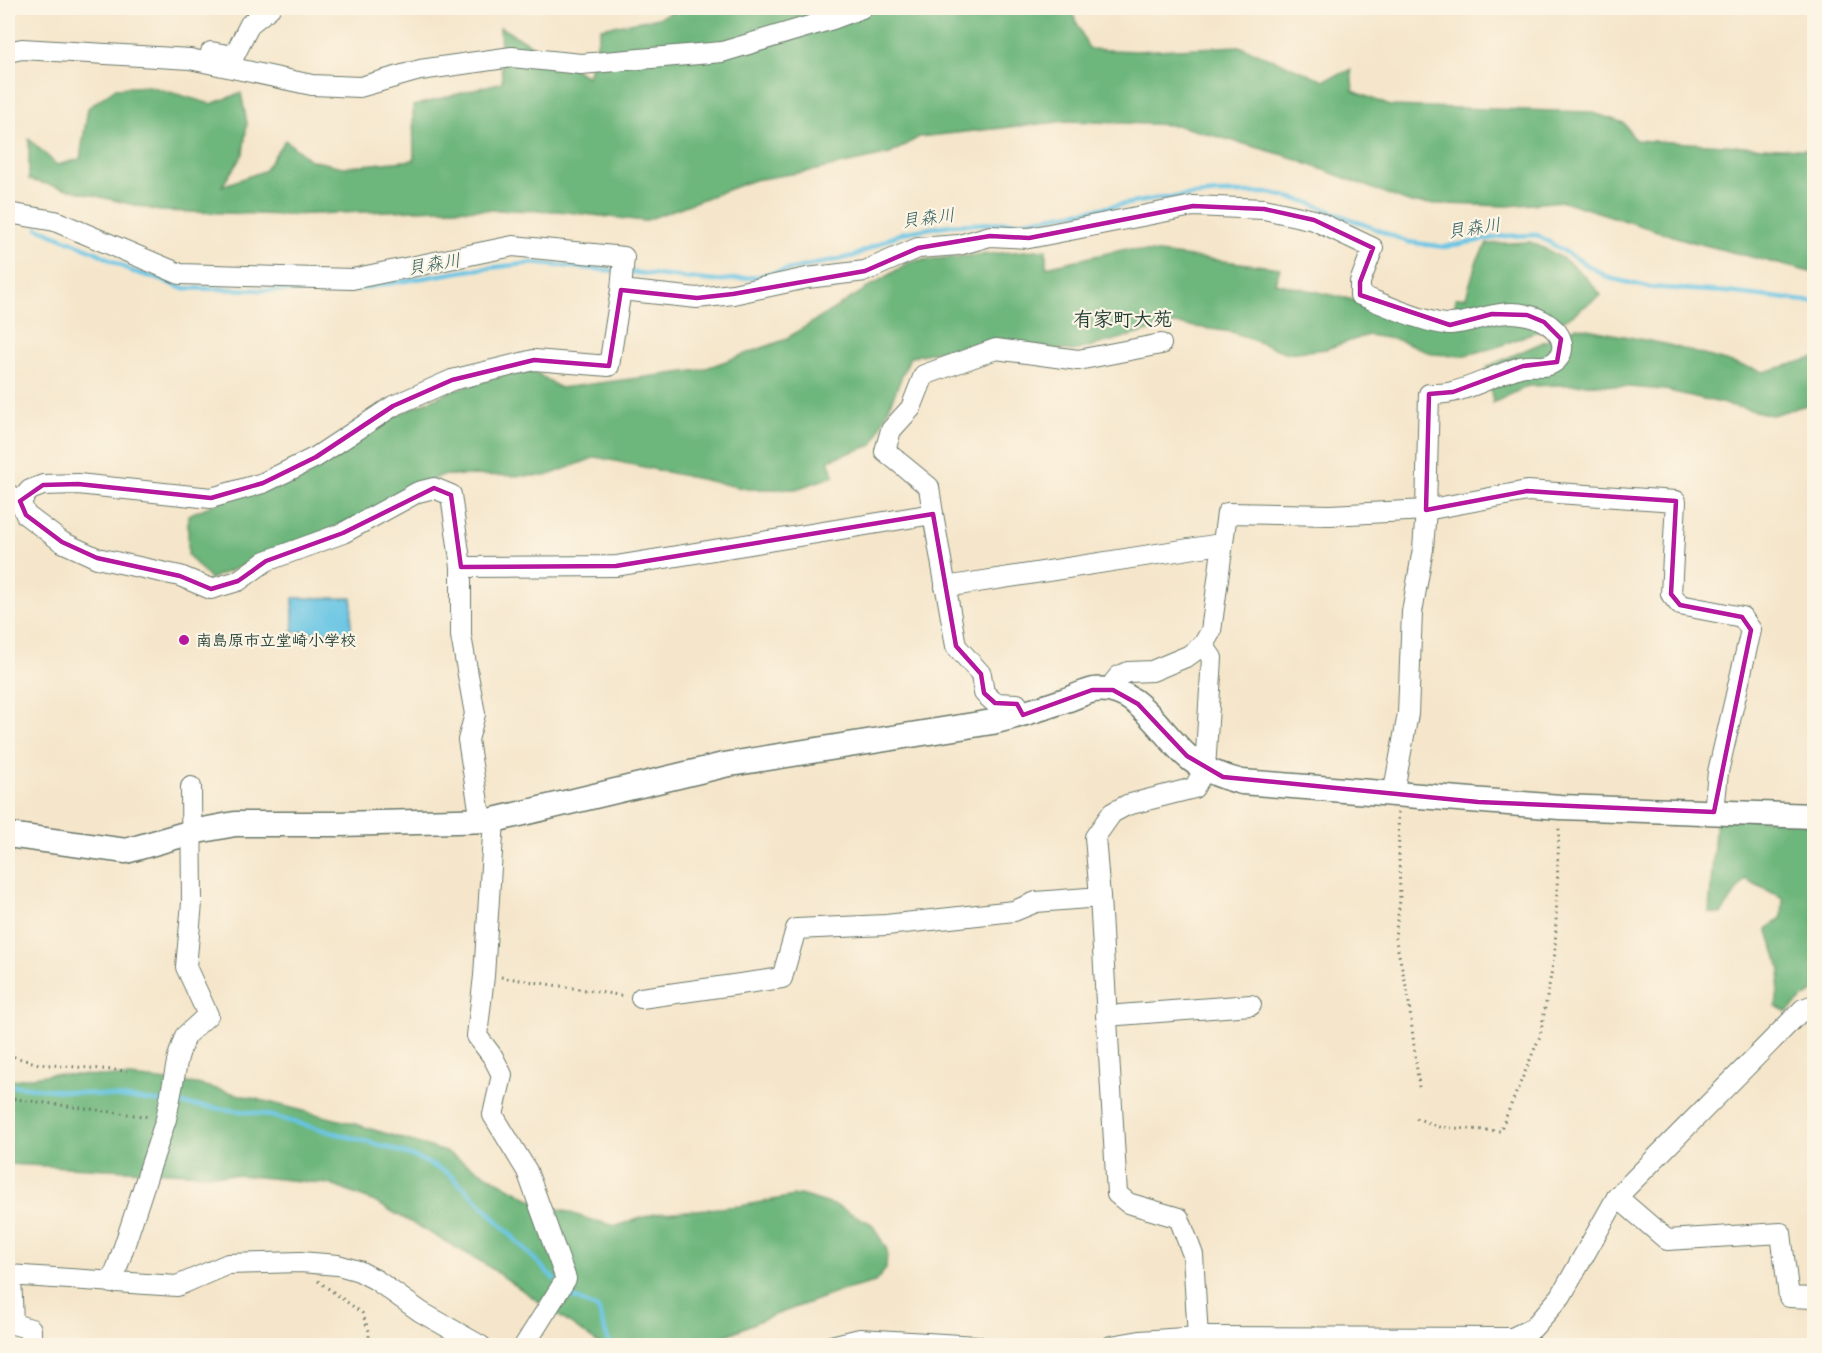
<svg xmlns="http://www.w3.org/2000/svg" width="1822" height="1353" viewBox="0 0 1822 1353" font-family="Sriracha,'Klee One',sans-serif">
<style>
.forest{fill:#6db67c;stroke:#467a58;stroke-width:1.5}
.water{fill:#66c4e4;stroke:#42808c;stroke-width:1.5}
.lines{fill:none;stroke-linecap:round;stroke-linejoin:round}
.stream{stroke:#66c4e4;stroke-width:4.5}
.minor-casing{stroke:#6a7869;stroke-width:22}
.tertiary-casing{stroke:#6a7869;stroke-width:27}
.path{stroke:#6a7869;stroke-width:3;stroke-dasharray:1.5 4.5;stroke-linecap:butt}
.minor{stroke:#fff;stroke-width:20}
.tertiary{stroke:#fff;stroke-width:24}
.marked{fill:none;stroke:#b5179e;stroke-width:4.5;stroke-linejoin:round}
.poi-dot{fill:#b5179e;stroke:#fcf5e5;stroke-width:2}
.labels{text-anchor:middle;stroke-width:4.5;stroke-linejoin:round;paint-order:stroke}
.poi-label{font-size:16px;font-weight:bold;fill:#1f3d34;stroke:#fcf5e5;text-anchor:start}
.water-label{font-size:18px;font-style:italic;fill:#315f60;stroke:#fcf5e5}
.quarter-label{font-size:20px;font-weight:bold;fill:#1f3d34;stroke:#fcf5e5}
</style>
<rect width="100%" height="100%" fill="#fcf5e5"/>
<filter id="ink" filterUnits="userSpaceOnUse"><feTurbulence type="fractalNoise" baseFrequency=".0167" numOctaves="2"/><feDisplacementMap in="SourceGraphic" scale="12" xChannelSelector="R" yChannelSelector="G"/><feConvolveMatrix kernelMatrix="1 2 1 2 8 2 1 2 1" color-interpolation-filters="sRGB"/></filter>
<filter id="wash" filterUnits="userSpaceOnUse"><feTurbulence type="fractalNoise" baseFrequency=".008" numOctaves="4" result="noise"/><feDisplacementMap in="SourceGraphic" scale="24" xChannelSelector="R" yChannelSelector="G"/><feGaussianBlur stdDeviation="1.35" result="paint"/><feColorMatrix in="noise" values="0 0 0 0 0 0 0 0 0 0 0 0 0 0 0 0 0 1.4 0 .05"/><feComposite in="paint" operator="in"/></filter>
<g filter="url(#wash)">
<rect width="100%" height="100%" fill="#f5e6cb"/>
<g class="forest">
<path d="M683,8H1070L1089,49L1136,51L1239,46L1324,80L1351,70L1353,91L1390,106L1590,112L1624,123L1635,140L1814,150V273L1689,241L1563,201L1508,206L1411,203L1284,155L1176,125L1067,121L919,137L890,154L816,170L754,180L644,221L558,211L442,209L287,215L160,211L29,180V139L57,165L80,159L88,108L116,88L149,86L211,104L241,93L247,123L243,154L222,186L264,171L285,140L310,160L343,167L414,160L413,106L502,82L500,27L588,77L601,28L658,18Z"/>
<path d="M1530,242C1563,256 1579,267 1601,295L1566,319L1497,347L1462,356L1433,354L1399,340L1368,335L1326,349L1287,353L1232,332L1175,324L1073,351L991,340L910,357L873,445L828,460L834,476L796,489H747L596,457L546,476L442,475L385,506L210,579L188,555V515L217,503L320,464L395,416L453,390L529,368L560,388L701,370L784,340L911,261L1046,249V267L1126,249L1280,268L1275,283L1341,297L1456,325L1455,298L1466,297L1477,260L1487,244Z"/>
<path d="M1577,327L1665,344L1764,372L1814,358V403L1772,415L1665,390L1593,384L1528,386L1493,403L1487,367Z"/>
<path d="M1716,818L1814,820V992L1803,998L1787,1012L1776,1006L1781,969L1767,929L1782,917L1783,898L1745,879L1721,914L1709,913Z"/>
<path d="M51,1074L130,1077L197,1084L355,1124L446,1152L530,1199L585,1218L616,1226L654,1214L740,1206L800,1195L837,1206L872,1224L887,1250L886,1269L875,1282L841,1291L761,1320L713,1341L708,1345H601L482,1262L375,1202L329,1184L249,1176L8,1164V1081Z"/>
</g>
<path class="water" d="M293,598H352L351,632H293Z"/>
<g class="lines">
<g class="stream">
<path d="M38,228L96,252L131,271L162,280L181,288L338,292L471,270L532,263L617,271"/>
<path d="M628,272L714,281L755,277L854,256L901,233L950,225L1020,222L1155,199L1218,193H1270L1308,202L1408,242L1444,247L1505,236L1537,235L1609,278L1647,287L1727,292L1814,302"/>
<path d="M8,1085L165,1102"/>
<path d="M173,1103L264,1114L390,1148L417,1158L448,1173L474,1197L554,1279"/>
<path d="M570,1296L598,1309L610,1346"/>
</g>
</g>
</g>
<g filter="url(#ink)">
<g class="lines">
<defs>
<g id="minor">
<path d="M8,52L22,49L190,59L312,85L360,87L420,70L512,57L581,64L722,52L833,19L862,8"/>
<path d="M211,52L234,56L250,24L270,8"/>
<path d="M8,213L55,221L180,274L352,279L513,246L624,257L621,290L609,366L534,360L452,380L393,406L316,457L263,483L211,498L78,484L43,485L30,490L20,501"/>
<path d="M621,290L697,298L733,294L807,278L865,271L918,248L959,245L990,236L1029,238L1193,206L1264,209L1314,220L1373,248L1360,282V295C1381,303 1431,326 1451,324C1477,322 1500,308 1527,315C1537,317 1548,323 1555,330C1568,344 1563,364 1543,366C1536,366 1528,365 1520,367C1497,374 1475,387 1452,392C1445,394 1437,394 1429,394L1426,510L1423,549L1412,612L1408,714L1393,795"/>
<path d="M8,494L20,501L26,515L62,542L97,558L180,576L211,589L238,581L266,561L343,533L418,492L434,488L451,495L461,567V636L475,714L468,740L481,821"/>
<path d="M933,514L929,487L885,451L891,430L911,408L924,375L996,349L1078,360L1161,344"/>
<path d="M461,567L616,566L933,514L956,646L981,674L984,693L995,703L1017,704L1023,715"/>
<path d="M945,587L1221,544"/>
<path d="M1113,690L1114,682L1119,676L1128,672L1152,671L1188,656L1203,645L1211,631L1227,513L1330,515L1426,510L1527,491L1676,501L1671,594L1680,605L1742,617L1751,630L1718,772L1714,812"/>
<path d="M494,820L484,976L477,1036L493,1057L502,1075L493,1115L527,1171L566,1279L524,1346"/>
<path d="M1100,897L1117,1194L1128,1203L1179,1218L1193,1255L1198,1337"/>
<path d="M641,998L782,978L796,929L886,925L1014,911L1036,902L1100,897L1095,837L1112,813L1127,805L1194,788L1205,769L1212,658L1203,645"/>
<path d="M1106,1016L1251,1005"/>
<path d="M1617,1197L1667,1240L1781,1233L1789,1297L1814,1298"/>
<path d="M8,1275L177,1286L228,1264L300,1262L338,1265L359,1271L376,1280L421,1312L481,1346"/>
<path d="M11,1275L13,1324L31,1329V1346"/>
<path d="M112,1283L166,1119L178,1057L185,1036L208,1015L186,967L192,903L191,787"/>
<path d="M831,1346L860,1339L977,1346"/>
<path d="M1111,1346L1140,1341L1198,1337L1512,1338L1533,1328L1561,1296L1617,1197L1803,1009L1814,1005"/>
</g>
<path id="tertiary" d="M8,835L126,851L192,832L235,824H339L494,820L724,765L992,722C1017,716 1040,709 1063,701C1073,698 1084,692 1094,690C1137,684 1159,732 1188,757C1203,770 1222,777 1242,782L1560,807L1814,816"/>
</defs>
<use href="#minor" class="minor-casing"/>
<use href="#tertiary" class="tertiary-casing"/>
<g class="path">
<path d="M1398,812L1400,900L1395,937L1408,995L1419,1087"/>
<path d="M501,977L625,996"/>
<path d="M8,1055L39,1064L127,1071"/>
<path d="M8,1098L150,1117"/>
<path d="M1416,1118L1439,1127L1500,1131L1540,1036L1555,953L1559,827"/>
<path d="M318,1281L362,1313L369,1331V1346"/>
</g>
<use href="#minor" class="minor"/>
<use href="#tertiary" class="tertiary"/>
</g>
</g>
<path class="marked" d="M1193,206L1264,209L1314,220L1373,248L1360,282V295L1450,325L1492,314L1527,315L1544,322L1561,339L1557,362L1523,366L1453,392L1429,394L1426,510L1527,491L1676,501L1671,594L1680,605L1742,617L1751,630L1714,812L1478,802L1223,777L1187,756L1138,704L1113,690H1092L1023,715L1017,704L995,703L984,693L981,674L956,646L933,514L616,566L461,567L451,495L434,488L343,533L266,561L238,581L211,589L180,576L97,558L62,542L26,515L20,501L43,485L78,484L211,498L263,483L316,457L393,406L452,380L534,360L609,366L621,290L697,298L733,294L865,271L918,248L990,236L1029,238Z"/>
<circle class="poi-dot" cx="184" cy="640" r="6"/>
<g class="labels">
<g class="poi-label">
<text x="196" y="646">南島原市立堂崎小学校</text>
</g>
<g class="water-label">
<text transform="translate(928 218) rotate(-7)" y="6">貝森川</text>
<text transform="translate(1474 228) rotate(-8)" y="6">貝森川</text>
<text transform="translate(434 264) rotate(-9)" y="6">貝森川</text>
</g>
<g class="quarter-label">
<text x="1123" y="326">有家町大苑</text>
</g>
</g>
<rect width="1822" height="1353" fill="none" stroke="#fcf5e5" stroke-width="30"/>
</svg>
